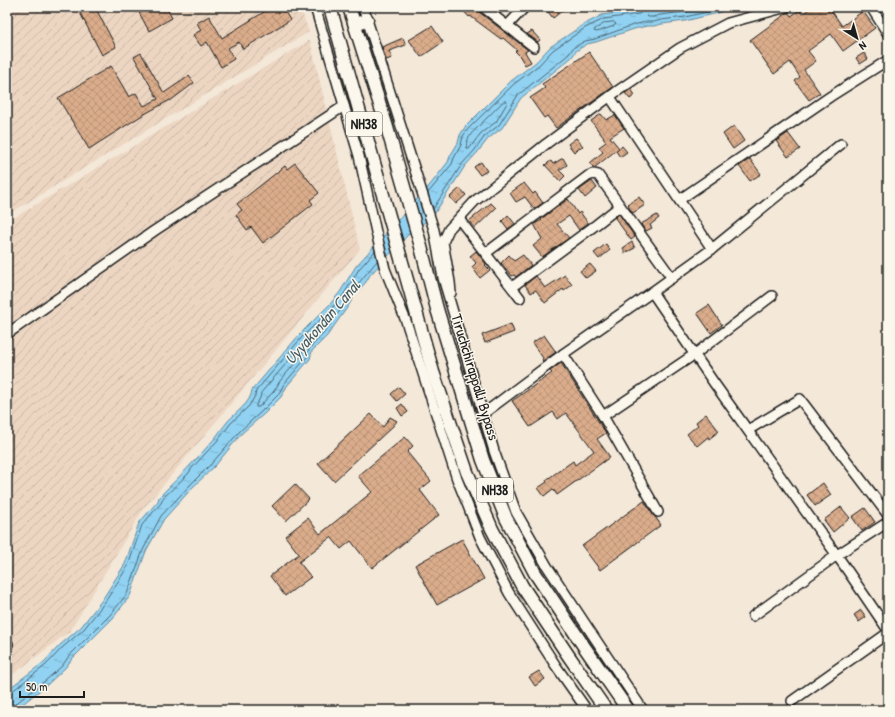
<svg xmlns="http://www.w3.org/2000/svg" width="895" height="717" viewBox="0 0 895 717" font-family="'Patrick Hand',sans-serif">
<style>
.industrial{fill:url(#industrial-furrows)}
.water{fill:url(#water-ripples);stroke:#62899c}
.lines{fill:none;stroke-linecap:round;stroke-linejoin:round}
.shore{stroke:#4b6572;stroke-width:1}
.building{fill:url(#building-cross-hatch);stroke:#1c1c1c}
.minor-casing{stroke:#1c1c1c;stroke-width:12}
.highway-casing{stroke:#1c1c1c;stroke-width:15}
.minor{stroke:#fbf7ec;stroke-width:9}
.highway{stroke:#fbf7ec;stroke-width:12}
.labels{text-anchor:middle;stroke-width:3;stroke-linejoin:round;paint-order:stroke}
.shield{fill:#fbf7ec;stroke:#5f5e5a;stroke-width:1}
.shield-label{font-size:14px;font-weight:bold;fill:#1c1c1c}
.street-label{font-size:15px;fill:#1c1c1c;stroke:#fbf7ec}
.water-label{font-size:16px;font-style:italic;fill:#455c67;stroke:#fbf7ec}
</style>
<defs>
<pattern id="industrial-furrows" width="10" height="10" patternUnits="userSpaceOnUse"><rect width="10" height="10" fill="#ecd6c2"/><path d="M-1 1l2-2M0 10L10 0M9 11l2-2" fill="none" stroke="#cab7a6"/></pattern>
<pattern id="water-ripples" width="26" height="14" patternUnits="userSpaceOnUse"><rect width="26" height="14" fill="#91d2f2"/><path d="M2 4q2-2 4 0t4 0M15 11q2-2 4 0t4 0" fill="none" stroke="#7cb4cf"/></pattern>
<pattern id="building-cross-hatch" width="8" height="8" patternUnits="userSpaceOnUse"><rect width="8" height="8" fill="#daac8b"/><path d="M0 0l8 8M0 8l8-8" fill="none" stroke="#ba9377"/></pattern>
</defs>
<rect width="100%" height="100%" fill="#f4e8d9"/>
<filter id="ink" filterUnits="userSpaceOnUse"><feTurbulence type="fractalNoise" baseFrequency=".025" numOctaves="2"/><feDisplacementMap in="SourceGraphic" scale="8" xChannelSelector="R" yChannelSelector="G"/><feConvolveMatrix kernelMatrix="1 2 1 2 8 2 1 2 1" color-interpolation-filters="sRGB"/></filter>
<g filter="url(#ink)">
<g class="industrial">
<path d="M7,7H300L309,32L7,215Z"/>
<path d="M310,40L360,249L144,508L70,631L7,679V222Z"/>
</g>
<path class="water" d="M644,7H733L718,13L685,21L662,24L654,26H647L634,29L596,42L587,44L576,51L572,57L566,62L521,98L502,128L488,139L477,153L465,166L433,216L409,234L370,275L366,282L355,294L349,305L327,336L312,351L310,359L287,386L281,397L264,414L242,433L215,466L193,487L164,519L146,551L130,596L113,618L72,659L65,668L48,684L15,710H7V690L44,662L60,645L81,627L102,600L125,564L139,523L158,501L159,497C178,478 197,459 215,438C219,433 223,427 228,421C236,412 251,403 252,390L300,334L331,303L340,292L356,266L430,185L448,162L450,156L458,143L460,135L465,127L511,81L536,62L550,47L583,25L602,15L638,10Z"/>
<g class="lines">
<g class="shore">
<path d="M649,7L647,16L648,17H653L660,15L684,12L705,7"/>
<path d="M614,22L616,24L614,26L597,32L594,31L595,29L605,23Z"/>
<path d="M504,101H506L507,103L496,122L481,133L469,149H467C465,143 469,137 472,133Z"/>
<path d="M428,193L452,164L454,158L461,145L463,136L468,129L514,84L539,65L553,50L585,28L604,19L639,14L643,11L644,7"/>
<path d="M433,209L462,164L474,151L485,136L499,125L518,95L563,59L569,54L573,48L585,41L595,39L633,25L646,22H654L661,20L685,17L716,10L722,7"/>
<path d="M301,347L303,349L302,355L280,381L274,391L259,407H256V405L260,398L261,393Z"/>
<path d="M7,693L11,692L46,665L63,647L84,629L105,602L128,566L142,525L161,503L163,498L188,474L192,468L218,440L231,423L249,406L255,396L256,391L303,336L334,306L344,294L359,269L375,251"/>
<path d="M12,710V707L14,705L45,681L62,666L69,656L110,615L127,594L143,550L161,516L191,484L212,463L240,431L262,411L278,395L284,384L307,357L309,349L324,333L346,302L352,291L377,261"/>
</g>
</g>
<g class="building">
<path d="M77,7H95L116,47L102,55Z"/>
<path d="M136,7H166L172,18L149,31Z"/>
<path d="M272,7H282L290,20L243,49L239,42L228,48L234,59L221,67L207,42L201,46L193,35L201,30L197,23L209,16L222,38Z"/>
<path d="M460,7H477L479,12L528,50L525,52L531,62L525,65L519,55L515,51L517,50L503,38L501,39L470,16L469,17Z"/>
<path d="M493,7H507L501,13Z"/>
<path d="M544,7H567L553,18Z"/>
<path d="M812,7H829L842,26L863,11L875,28L843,51L831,34L808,51L816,61L804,70L820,93L809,100L795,81L800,77L790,62L774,74L750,40L787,13H789L791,16L800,10L802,14Z"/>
<path d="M432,26L443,42L421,57L409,40Z"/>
<path d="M532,31L540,40L538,42L527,34Z"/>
<path d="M403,38L406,45L389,51L392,58L386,60L382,47Z"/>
<path d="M589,52L613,87L556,128L547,116L544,118L530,98L545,88L542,84Z"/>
<path d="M141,53L164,93L189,76L194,83L170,101V100L141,116L89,149L58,98L111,66L129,97L136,93L144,106L158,99L134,57Z"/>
<path d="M864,53L868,59L860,64L856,58Z"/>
<path d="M631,89L635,95L630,99L625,93Z"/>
<path d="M601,114L606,120L615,115L624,128L610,137L619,148L594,168L590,163L603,152L599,147L606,142L603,138H604L591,121Z"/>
<path d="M734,126L744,141L733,149L723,134Z"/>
<path d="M788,133L800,149L788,157L776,141Z"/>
<path d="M576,138L583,146L574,152L568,144Z"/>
<path d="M622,146L627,152L620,157L616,151Z"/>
<path d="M563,158L567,165L559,170L565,176L560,181L545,165L551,161L553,164Z"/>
<path d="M750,159L761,174L750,181L739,166Z"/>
<path d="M481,162L487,171L480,175L474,167Z"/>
<path d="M295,163L319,193L310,200L313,204L263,243L251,227L247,230L236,215L242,210L237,204L285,166L287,169Z"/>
<path d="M592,181L597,188L585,198L579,190Z"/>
<path d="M524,183L533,194L535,192L543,203L534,209L525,197L516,202L510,193Z"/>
<path d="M460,188L466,195L456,204L450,197Z"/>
<path d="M639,197L645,205L633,213L628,206L629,205L628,204Z"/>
<path d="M568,199L578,214L580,212L588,223L579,230L569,216L557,224L569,238L542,257L533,246L542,239L534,224L542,220L541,219Z"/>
<path d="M491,203L496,208L475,228L469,221Z"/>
<path d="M619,214L635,237L631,240L615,218Z"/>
<path d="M508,215L515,224L508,229L502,221Z"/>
<path d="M657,215L659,218L650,225L652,228L646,231L641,224Z"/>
<path d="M632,242L635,248L625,253L623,248Z"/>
<path d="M606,244L610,250L599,259L594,253Z"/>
<path d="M476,251L486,264L485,265L490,270L480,278L472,267L476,263L470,256Z"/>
<path d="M509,255L514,261L523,255L531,265L516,277L514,275L512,276L501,263Z"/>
<path d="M590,264L596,271L586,278L580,271Z"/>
<path d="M565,275L572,285L564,291L563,289L545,303L536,290L531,293L525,285L536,276L545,288Z"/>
<path d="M709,305L722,325L711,333L697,313Z"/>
<path d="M511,324L514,332L485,343L482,335Z"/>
<path d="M544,335L556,352L543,361L542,360L543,358L532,343Z"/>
<path d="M561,363L606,433L597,439L610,457L557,495L553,489L544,496L538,488L547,482L546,480L573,461L575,465L594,451L566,413L558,419L553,412L530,427L512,401L552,373L550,371Z"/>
<path d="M399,387L405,394L397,401L391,394Z"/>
<path d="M402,404L408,412L402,416L397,408Z"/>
<path d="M371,414L383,427L390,417L397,421L393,426L334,481L318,463Z"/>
<path d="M706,414L719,431L709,439L708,437L697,446L687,434L698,425L696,422Z"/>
<path d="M405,437L413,446L407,452L431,481L420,490L439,515L372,568L351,541L341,549L331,537L299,562L311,577L285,596L270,576L299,554L285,536L308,518L320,534L372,492L358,476Z"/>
<path d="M823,483L831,495L815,506L807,495Z"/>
<path d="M295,484L309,499L286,521L272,506Z"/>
<path d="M644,501L653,515L656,518L661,525L600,570L582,546Z"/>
<path d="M841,507L850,518L833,532L824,520Z"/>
<path d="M865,508L875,522L862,531L852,517Z"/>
<path d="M462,539L484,579L437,605L415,565Z"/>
<path d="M861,610L866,617L859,622L854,615Z"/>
<path d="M539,671L545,679L535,686L529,677Z"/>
</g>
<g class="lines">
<defs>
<g id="minor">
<path d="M315,7L359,156L376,232L385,269L406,321L457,479L468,506L480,537L509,593L556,666L587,710"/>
<path d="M363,7L434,230L443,278L494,451L516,512L547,566L594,637L643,710"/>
<path d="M483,7L534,47"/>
<path d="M871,7L888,34"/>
<path d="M507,26L525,7"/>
<path d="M679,200L831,96L888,60"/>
<path d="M459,219L520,298"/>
<path d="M712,249L841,144"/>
<path d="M486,253L588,176L593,174L598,175L672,278"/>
<path d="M512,287L597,224L620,206"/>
<path d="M652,292L714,383L843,564L888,630"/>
<path d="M451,293L450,282L443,242L449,229L475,201L546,144L616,92L680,48L728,23L787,7"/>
<path d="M7,334L154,231L344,106"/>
<path d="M563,354L603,416L658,512"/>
<path d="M483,414L563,354L652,292L712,249L610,97"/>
<path d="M603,416L695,354L772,296"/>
<path d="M748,430L800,399L888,515"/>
<path d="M753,616L837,555L888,522"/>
<path d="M7,644H8L7,645"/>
<path d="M792,701L888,633"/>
</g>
<g id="highway">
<path d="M330,7L433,372L467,472L492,529L522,586L568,655L606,710"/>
<path d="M349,7L386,124L420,243L437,309L483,460L506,518L535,573L583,645L628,710"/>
<path d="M355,25L367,19"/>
</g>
</defs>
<use href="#minor" class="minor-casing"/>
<use href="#highway" class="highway-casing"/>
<use href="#minor" class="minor"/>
<use href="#highway" class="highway"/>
</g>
</g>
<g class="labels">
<g class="shield">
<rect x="346" y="112" width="36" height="24" rx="3"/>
<rect x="477" y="478" width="36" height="24" rx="3"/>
</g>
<g class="shield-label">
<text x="364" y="129">NH38</text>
<text x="495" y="495">NH38</text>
</g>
<g class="street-label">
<text transform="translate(475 377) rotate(73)" y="5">Tiruchchirappalli Bypass</text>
</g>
<g class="water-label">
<text transform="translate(322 322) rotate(-49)" y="6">Uyyakondan Canal</text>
</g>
</g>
<rect width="895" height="717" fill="none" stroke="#fbf7ec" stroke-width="24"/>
<rect x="12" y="12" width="871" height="693" fill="none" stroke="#1c1c1c" stroke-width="1.5" filter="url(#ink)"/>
<g transform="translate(857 38) rotate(143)" stroke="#fbf7ec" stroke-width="3" paint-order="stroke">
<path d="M0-3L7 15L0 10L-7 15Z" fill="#1c1c1c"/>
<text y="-6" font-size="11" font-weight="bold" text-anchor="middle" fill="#1c1c1c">N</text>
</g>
<path d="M20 691v6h64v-6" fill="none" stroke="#1c1c1c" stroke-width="2"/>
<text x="26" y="691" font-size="12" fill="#1c1c1c" stroke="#fbf7ec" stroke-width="3" paint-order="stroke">50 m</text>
</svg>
